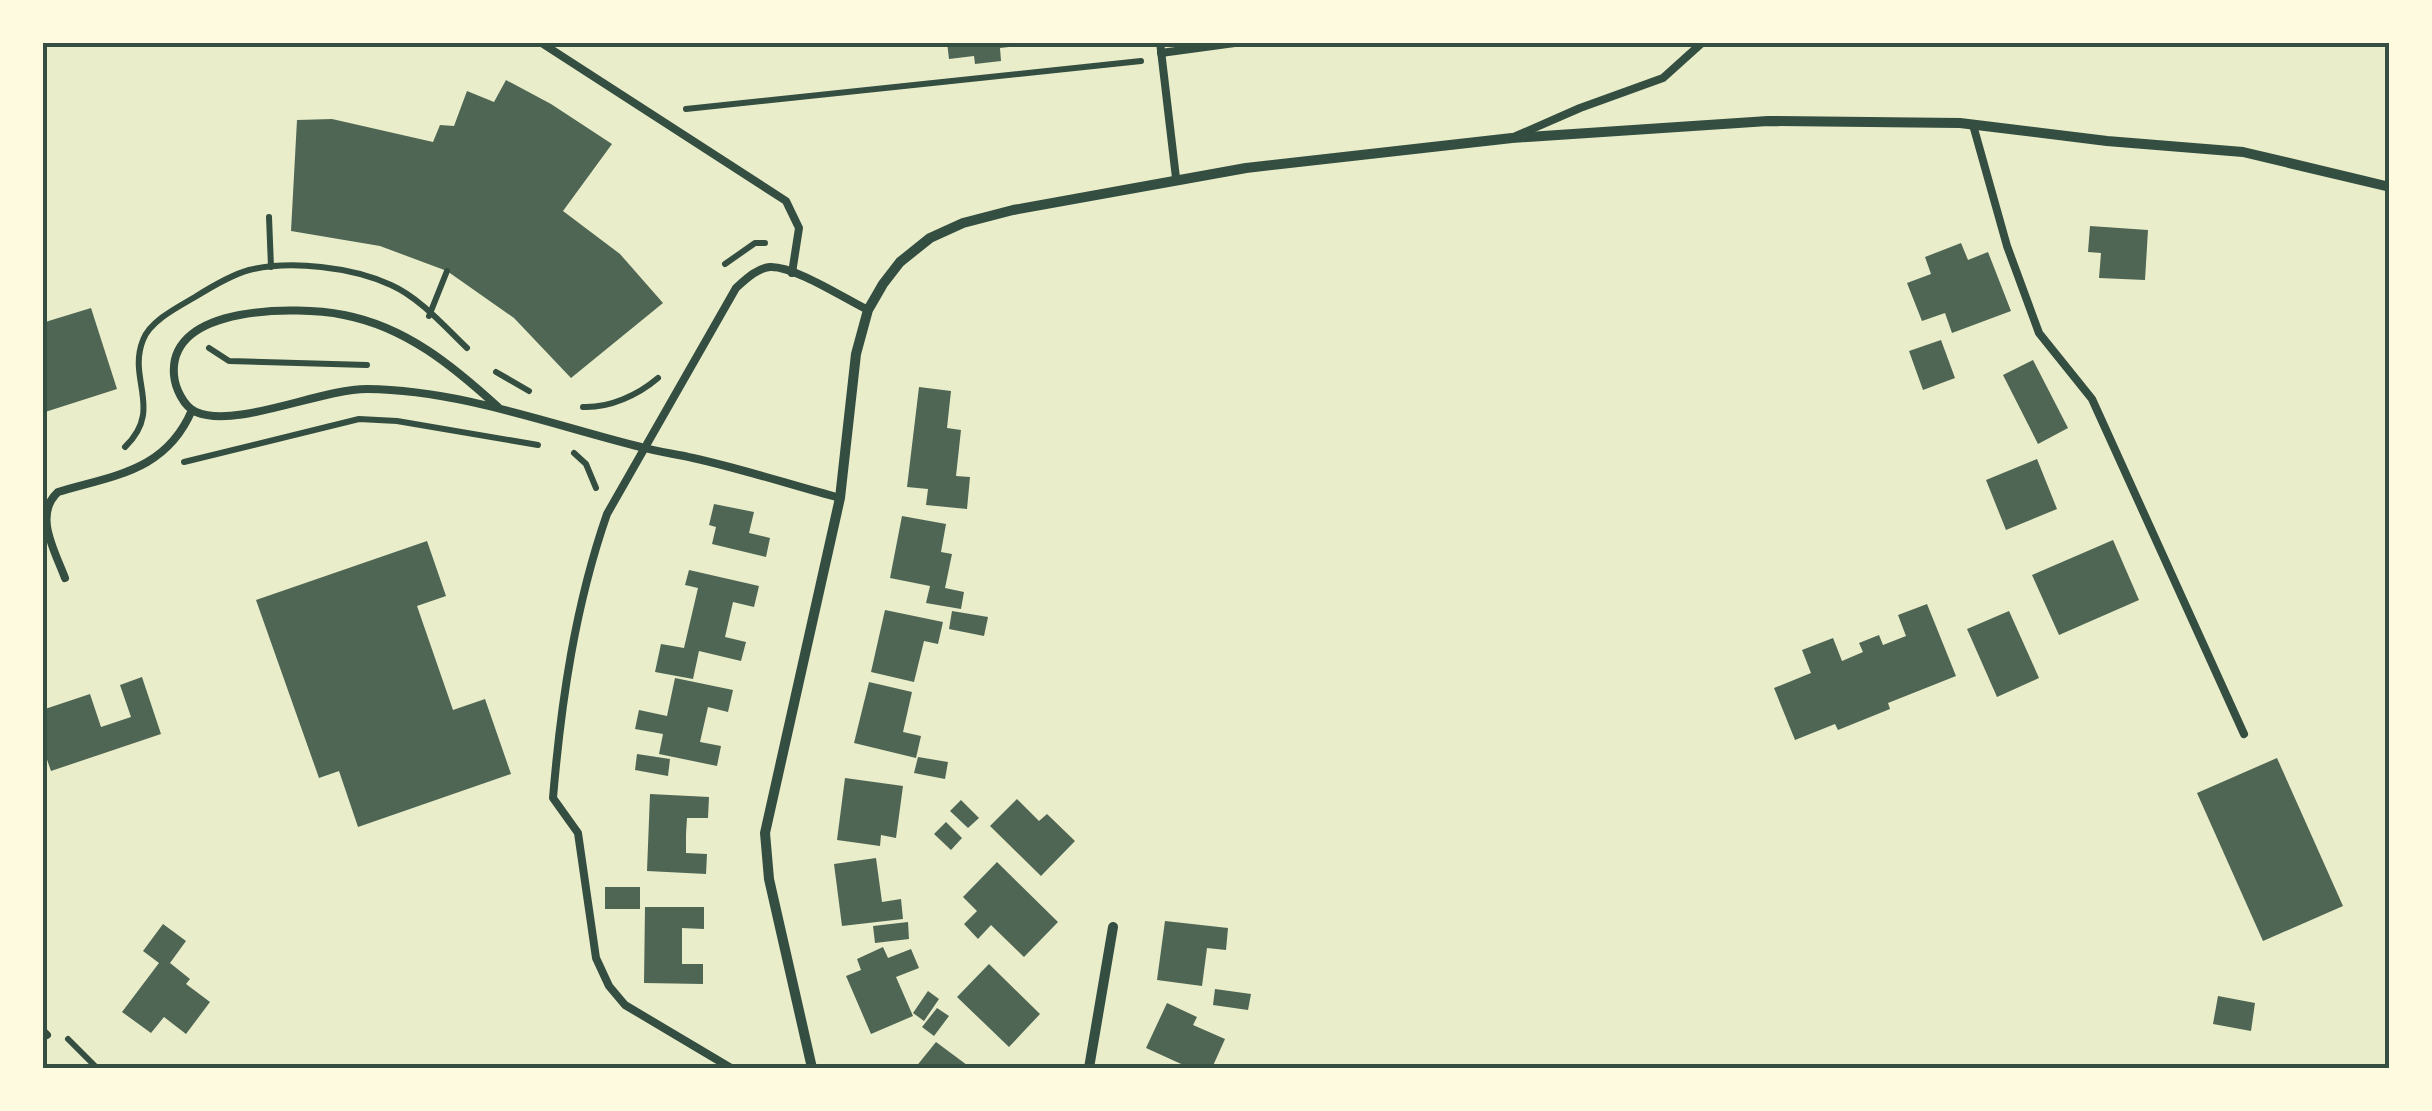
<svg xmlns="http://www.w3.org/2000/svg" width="2432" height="1111" viewBox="0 0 2432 1111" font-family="'Alegreya Sans',sans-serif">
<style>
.building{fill:#4f6655}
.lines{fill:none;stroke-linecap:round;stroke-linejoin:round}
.path{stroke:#344e41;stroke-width:6}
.service{stroke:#344e41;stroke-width:8}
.minor{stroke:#344e41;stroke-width:10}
.neatline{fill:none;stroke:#344e41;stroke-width:4}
</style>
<rect width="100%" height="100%" fill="#e9edc9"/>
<g class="building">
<path d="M947,42H1027V45L1000,48L1001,61L975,64L974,56L949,59Z"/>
<path d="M506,80L551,104L612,144L563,211L620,254L663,303L571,378L514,318L447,271L380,246L291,231L297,120L332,119L433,142L440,125L454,126L467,91L494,102Z"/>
<path d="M2090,226L2148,230L2145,280L2099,278L2101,253L2088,252Z"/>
<path d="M1961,243L1968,260L1988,252L2011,311L1952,333L1945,313L1922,321L1907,283L1931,274L1925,257Z"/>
<path d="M91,308L117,389L42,413V323Z"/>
<path d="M1941,340L1955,378L1923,390L1909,351Z"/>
<path d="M2033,360L2068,428L2038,444L2003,375Z"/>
<path d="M919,387L951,391L947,428L961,430L956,476L970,477L967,509L926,505L928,489L907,487Z"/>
<path d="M2037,459L2057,509L2006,530L1986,480Z"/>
<path d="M714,504L754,512L749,533L770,538L766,557L712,544L716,527L709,525Z"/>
<path d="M902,516L946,524L941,552L952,554L945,588L964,592L961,609L926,603L930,586L890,578Z"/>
<path d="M2113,540L2139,600L2059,635L2032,575Z"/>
<path d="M427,541L446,596L417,606L453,710L485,699L511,774L358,827L339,771L319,778L256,600Z"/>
<path d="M689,570L759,586L754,607L733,602L725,637L746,642L741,661L699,651L693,679L655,672L661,644L684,648L698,588L685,585Z"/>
<path d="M1927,604L1956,676L1888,703L1890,709L1838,730L1835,724L1795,740L1774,688L1811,673L1802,650L1833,638L1842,661L1863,652L1859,643L1879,635L1883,645L1906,636L1898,615Z"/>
<path d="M885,610L943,622L938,644L924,641L914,682L871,672Z"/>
<path d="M952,611L988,617L984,636L949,629Z"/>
<path d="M2009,611L2039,678L1997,697L1967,629Z"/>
<path d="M142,677L161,734L51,771L42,745V710L90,694L101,727L131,717L120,685Z"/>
<path d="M675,678L733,690L728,712L708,707L700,742L721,746L717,766L659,754L663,734L635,729L639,710L667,716Z"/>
<path d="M869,682L912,692L903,732L921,736L916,758L854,743Z"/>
<path d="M637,754L670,759L668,776L635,770Z"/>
<path d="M918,757L948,762L945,779L914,773Z"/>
<path d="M2277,758L2343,906L2263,941L2197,793Z"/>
<path d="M845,778L903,786L896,838L881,835L880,846L837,840Z"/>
<path d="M650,794L709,797L708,818H687L686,834V853L707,854L706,874L647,871Z"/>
<path d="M1017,799L1039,821L1047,814L1075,841L1041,876L990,826Z"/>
<path d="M961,800L979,818L968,828L950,811Z"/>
<path d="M946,822L962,838L951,850L934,834Z"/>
<path d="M876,858L882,902L901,899L903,919L842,926L834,864Z"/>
<path d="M997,862L1058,922L1024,957L991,925L978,939L964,924L977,911L963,897Z"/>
<rect x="605" y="887" width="35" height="22"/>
<path d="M645,907H704V929L682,928V964H703V984L644,983Z"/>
<path d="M1165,921L1228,928L1226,950L1207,948L1202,986L1157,980Z"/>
<path d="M908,922L909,939L875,943L873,926Z"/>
<path d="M163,924L186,941L170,963L190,979L186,984L210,1002L186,1034L164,1017L151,1033L122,1012L159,963L143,951Z"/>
<path d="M883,947L888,958L911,949L919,968L896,977L913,1016L871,1034L846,976L861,970L857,959Z"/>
<path d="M989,964L1040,1014L1009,1047L957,997Z"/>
<path d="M1215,989L1251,994L1248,1010L1213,1005Z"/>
<path d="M928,991L939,999L924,1021L913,1013Z"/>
<path d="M2218,996L2255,1003L2251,1031L2213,1024Z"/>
<path d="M1167,1003L1197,1017L1193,1025L1225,1039L1212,1068H1190L1146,1048Z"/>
<path d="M937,1008L949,1016L934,1036L922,1027Z"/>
<path d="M936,1042L971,1068H915Z"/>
</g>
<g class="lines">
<g class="path">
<path d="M686,109L1141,61"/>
<path d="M269,217L271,267"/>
<path d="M725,264L755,243H765"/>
<path d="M429,316L447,271"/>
<path d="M209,348L229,361L367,365"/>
<path d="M496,372L529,391"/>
<path d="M583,407C610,408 638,395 658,378"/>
<path d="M125,447C164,409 127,380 143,340C150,321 178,307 195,297C211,287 231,275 249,270C291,260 352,267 391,285C420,298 445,327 467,348"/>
<path d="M574,453L586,464L596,488"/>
<path d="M184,462L359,419L397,421L538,445"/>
<path d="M68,1039L97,1068"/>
</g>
<g class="service">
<path d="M540,42L786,201L799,228L792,273"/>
<path d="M1160,42L1176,178"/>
<path d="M1161,53L1242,42"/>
<path d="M1973,125L2007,246L2039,333L2092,399L2244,734"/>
<path d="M1516,136L1580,108L1663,78L1703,42"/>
<path d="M498,407C453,366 406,327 344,315C298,306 168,304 174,375C175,388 184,407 196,412C236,429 320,389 367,389C461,390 552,425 641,447C658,452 676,454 693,458C743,469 791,485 840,498"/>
<path d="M65,578C55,551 33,515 58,492C115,475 166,471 192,410"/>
<path d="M42,1030L47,1035"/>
<path d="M731,1068L625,1005L609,986L596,958L578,833L553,798C561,702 575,606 607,514L736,288C745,280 757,268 770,267C795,266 845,299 868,310"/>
</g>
<g class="minor">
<path d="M812,1068L769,879L765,833L840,498L856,354L868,310L883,284L900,262L930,238L963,223L1013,210L1246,168L1512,138L1768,121L1960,123L2107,141L2243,152L2390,187"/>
<path d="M1089,1068L1113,927"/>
</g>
</g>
<rect width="2432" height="1111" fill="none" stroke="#fefae0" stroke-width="90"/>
<rect x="45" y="45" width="2342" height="1021" class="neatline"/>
</svg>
